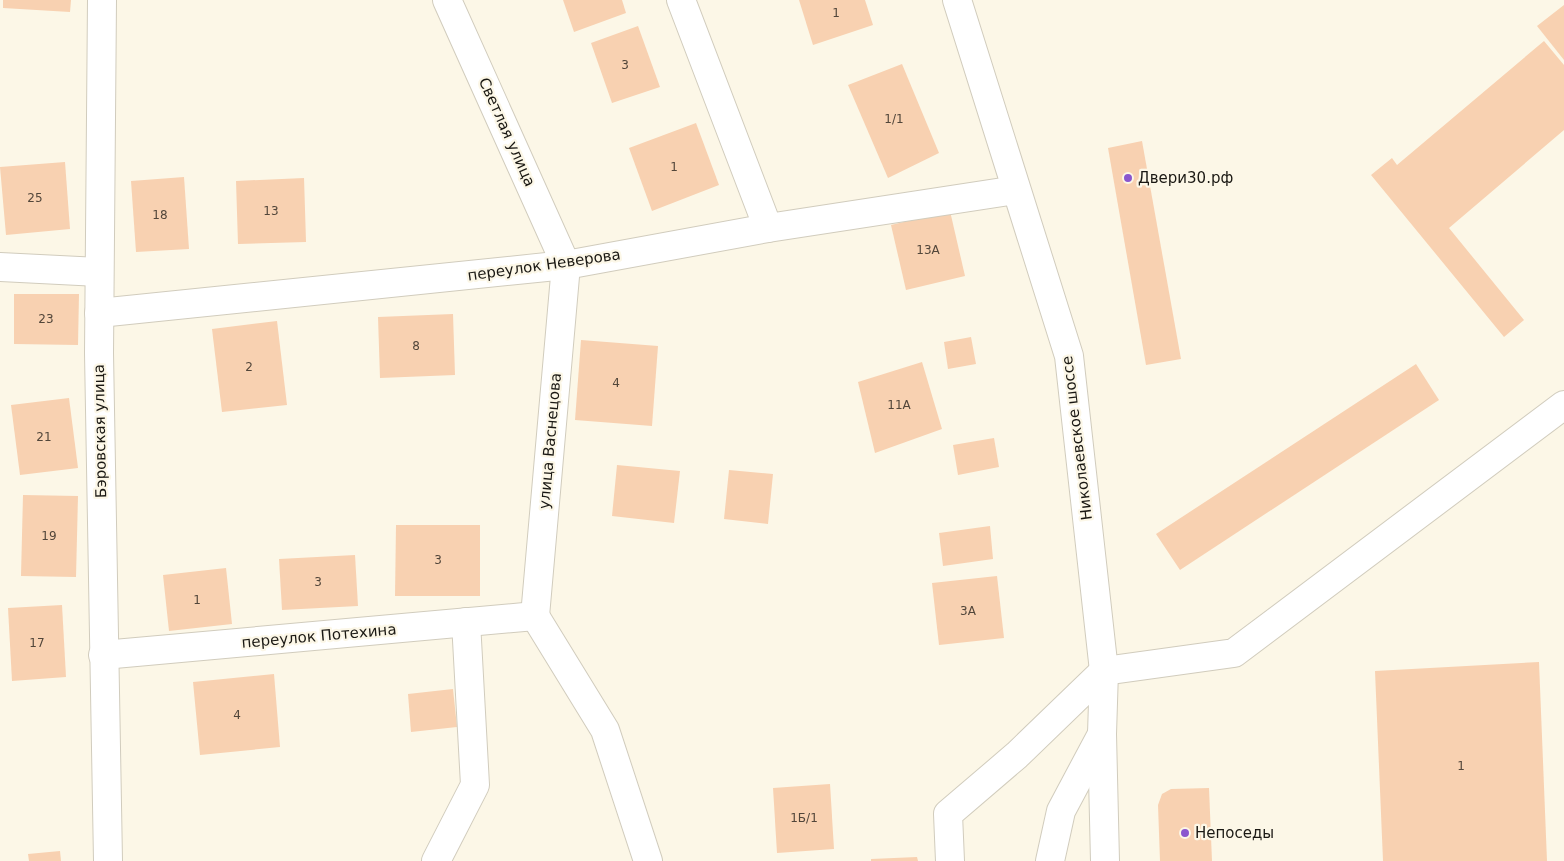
<svg xmlns="http://www.w3.org/2000/svg" width="1564" height="861" viewBox="0 0 1564 861" font-family="'DejaVu Sans',sans-serif">
<style>
.building{fill:#f8d1b1}
.lines{fill:none;stroke-linecap:round;stroke-linejoin:round}
.minor-casing{stroke:#d1ccbd;stroke-width:30}
.major-casing{stroke:#d1ccbd;stroke-width:30}
.minor{stroke:#fff;stroke-width:28}
.major{stroke:#fff;stroke-width:28}
.poi-dot{fill:#8a56ce;stroke:#fcf7e7;stroke-width:2}
.labels{text-anchor:middle;stroke-width:4.5;stroke-linejoin:round;paint-order:stroke}
.number-label{font-size:12px;fill:#52463a}
.street-label{font-size:15px;fill:#1a1813;stroke:#fcf7e7}
.poi-label{font-size:15px;fill:#1a1813;stroke:#fcf7e7;text-anchor:start}
</style>
<rect width="100%" height="100%" fill="#fcf7e7"/>
<g class="building">
<path d="M3,0H71L70,12L3,8Z"/>
<path d="M563,0H622L626,13L574,32Z"/>
<path d="M799,0H865L873,25L813,45Z"/>
<path d="M1564,5V60L1537,26Z"/>
<path d="M638,26L660,87L612,103L591,43Z"/>
<path d="M1544,41L1564,65V130L1449,228L1524,320L1504,337L1371,175L1392,158L1397,165Z"/>
<path d="M902,64L939,153L888,178L848,85Z"/>
<path d="M696,123L719,185L652,211L629,148Z"/>
<path d="M1142,141L1181,359L1146,365L1108,148Z"/>
<path d="M65,162L70,229L6,235L0,167Z"/>
<path d="M184,177L189,249L136,252L131,181Z"/>
<path d="M304,178L306,242L238,244L236,181Z"/>
<path d="M950,211L965,276L906,290L891,225Z"/>
<path d="M14,294H79L78,345L14,344Z"/>
<path d="M453,314L455,375L380,378L378,317Z"/>
<path d="M277,321L287,405L222,412L212,329Z"/>
<path d="M971,337L976,364L948,369L944,342Z"/>
<path d="M581,340L658,346L652,426L575,420Z"/>
<path d="M922,362L942,429L875,453L858,382Z"/>
<path d="M1416,364L1439,400L1180,570L1156,534Z"/>
<path d="M69,398L78,468L20,475L11,405Z"/>
<path d="M994,438L999,467L958,475L953,445Z"/>
<path d="M617,465L680,471L674,523L612,516Z"/>
<path d="M729,470L773,474L768,524L724,519Z"/>
<path d="M23,495L78,496L76,577L21,576Z"/>
<path d="M396,525H480V596H395Z"/>
<path d="M990,526L993,559L943,566L939,533Z"/>
<path d="M355,555L358,606L282,610L279,559Z"/>
<path d="M226,568L232,624L169,631L163,575Z"/>
<path d="M997,576L1004,638L939,645L932,583Z"/>
<path d="M62,605L66,677L12,681L8,608Z"/>
<path d="M1539,662L1547,861H1383L1375,671Z"/>
<path d="M274,674L280,747L200,755L193,682Z"/>
<path d="M453,689L457,727L411,732L408,694Z"/>
<path d="M830,784L834,849L777,853L773,788Z"/>
<path d="M1209,788L1212,861H1160L1158,805L1162,794L1171,789Z"/>
<path d="M60,851L61,861H29L28,854Z"/>
<path d="M917,857L918,861H871V859Z"/>
</g>
<g class="lines">
<defs>
<g id="minor">
<path d="M102,0L99,353L108,861"/>
<path d="M447,0L566,265L535,616"/>
<path d="M681,0L768,228"/>
<path d="M0,267L99,272"/>
<path d="M99,313L566,265L768,228L1016,190"/>
<path d="M535,616L605,730L648,861"/>
<path d="M103,655L535,616"/>
<path d="M436,861L475,785L466,622"/>
<path d="M950,861L948,814L1017,755L1104,671L1234,653L1564,405"/>
<path d="M1050,861L1061,811L1102,734"/>
</g>
<path id="major" d="M957,0L1069,356L1104,671L1102,734L1105,861"/>
</defs>
<use href="#minor" class="minor-casing"/>
<use href="#major" class="major-casing"/>
<use href="#minor" class="minor"/>
<use href="#major" class="major"/>
</g>
<g class="poi-dot">
<circle cx="1128" cy="178" r="5"/>
<circle cx="1185" cy="833" r="5"/>
</g>
<g class="labels">
<g class="number-label">
<text x="836" y="17">1</text>
<text x="625" y="69">3</text>
<text x="894" y="123">1/1</text>
<text x="674" y="171">1</text>
<text x="35" y="202">25</text>
<text x="271" y="215">13</text>
<text x="160" y="219">18</text>
<text x="928" y="254">13А</text>
<text x="46" y="323">23</text>
<text x="416" y="350">8</text>
<text x="249" y="371">2</text>
<text x="616" y="387">4</text>
<text x="899" y="409">11А</text>
<text x="44" y="441">21</text>
<text x="49" y="540">19</text>
<text x="438" y="564">3</text>
<text x="318" y="586">3</text>
<text x="197" y="604">1</text>
<text x="968" y="615">3А</text>
<text x="37" y="647">17</text>
<text x="237" y="719">4</text>
<text x="1461" y="770">1</text>
<text x="804" y="822">1Б/1</text>
</g>
<g class="street-label">
<text transform="translate(507 132) rotate(66)" y="5">Светлая улица</text>
<text transform="translate(544 265) rotate(-8)" y="5">переулок Неверова</text>
<text transform="translate(100 431) rotate(-91)" y="5">Бэровская улица</text>
<text transform="translate(1077 438) rotate(-97)" y="5">Николаевское шоссе</text>
<text transform="translate(550 441) rotate(-85)" y="5">улица Васнецова</text>
<text transform="translate(319 636) rotate(-5)" y="5">переулок Потехина</text>
</g>
<g class="poi-label">
<text x="1138" y="183">Двери30.рф</text>
<text x="1195" y="838">Непоседы</text>
</g>
</g>
</svg>
